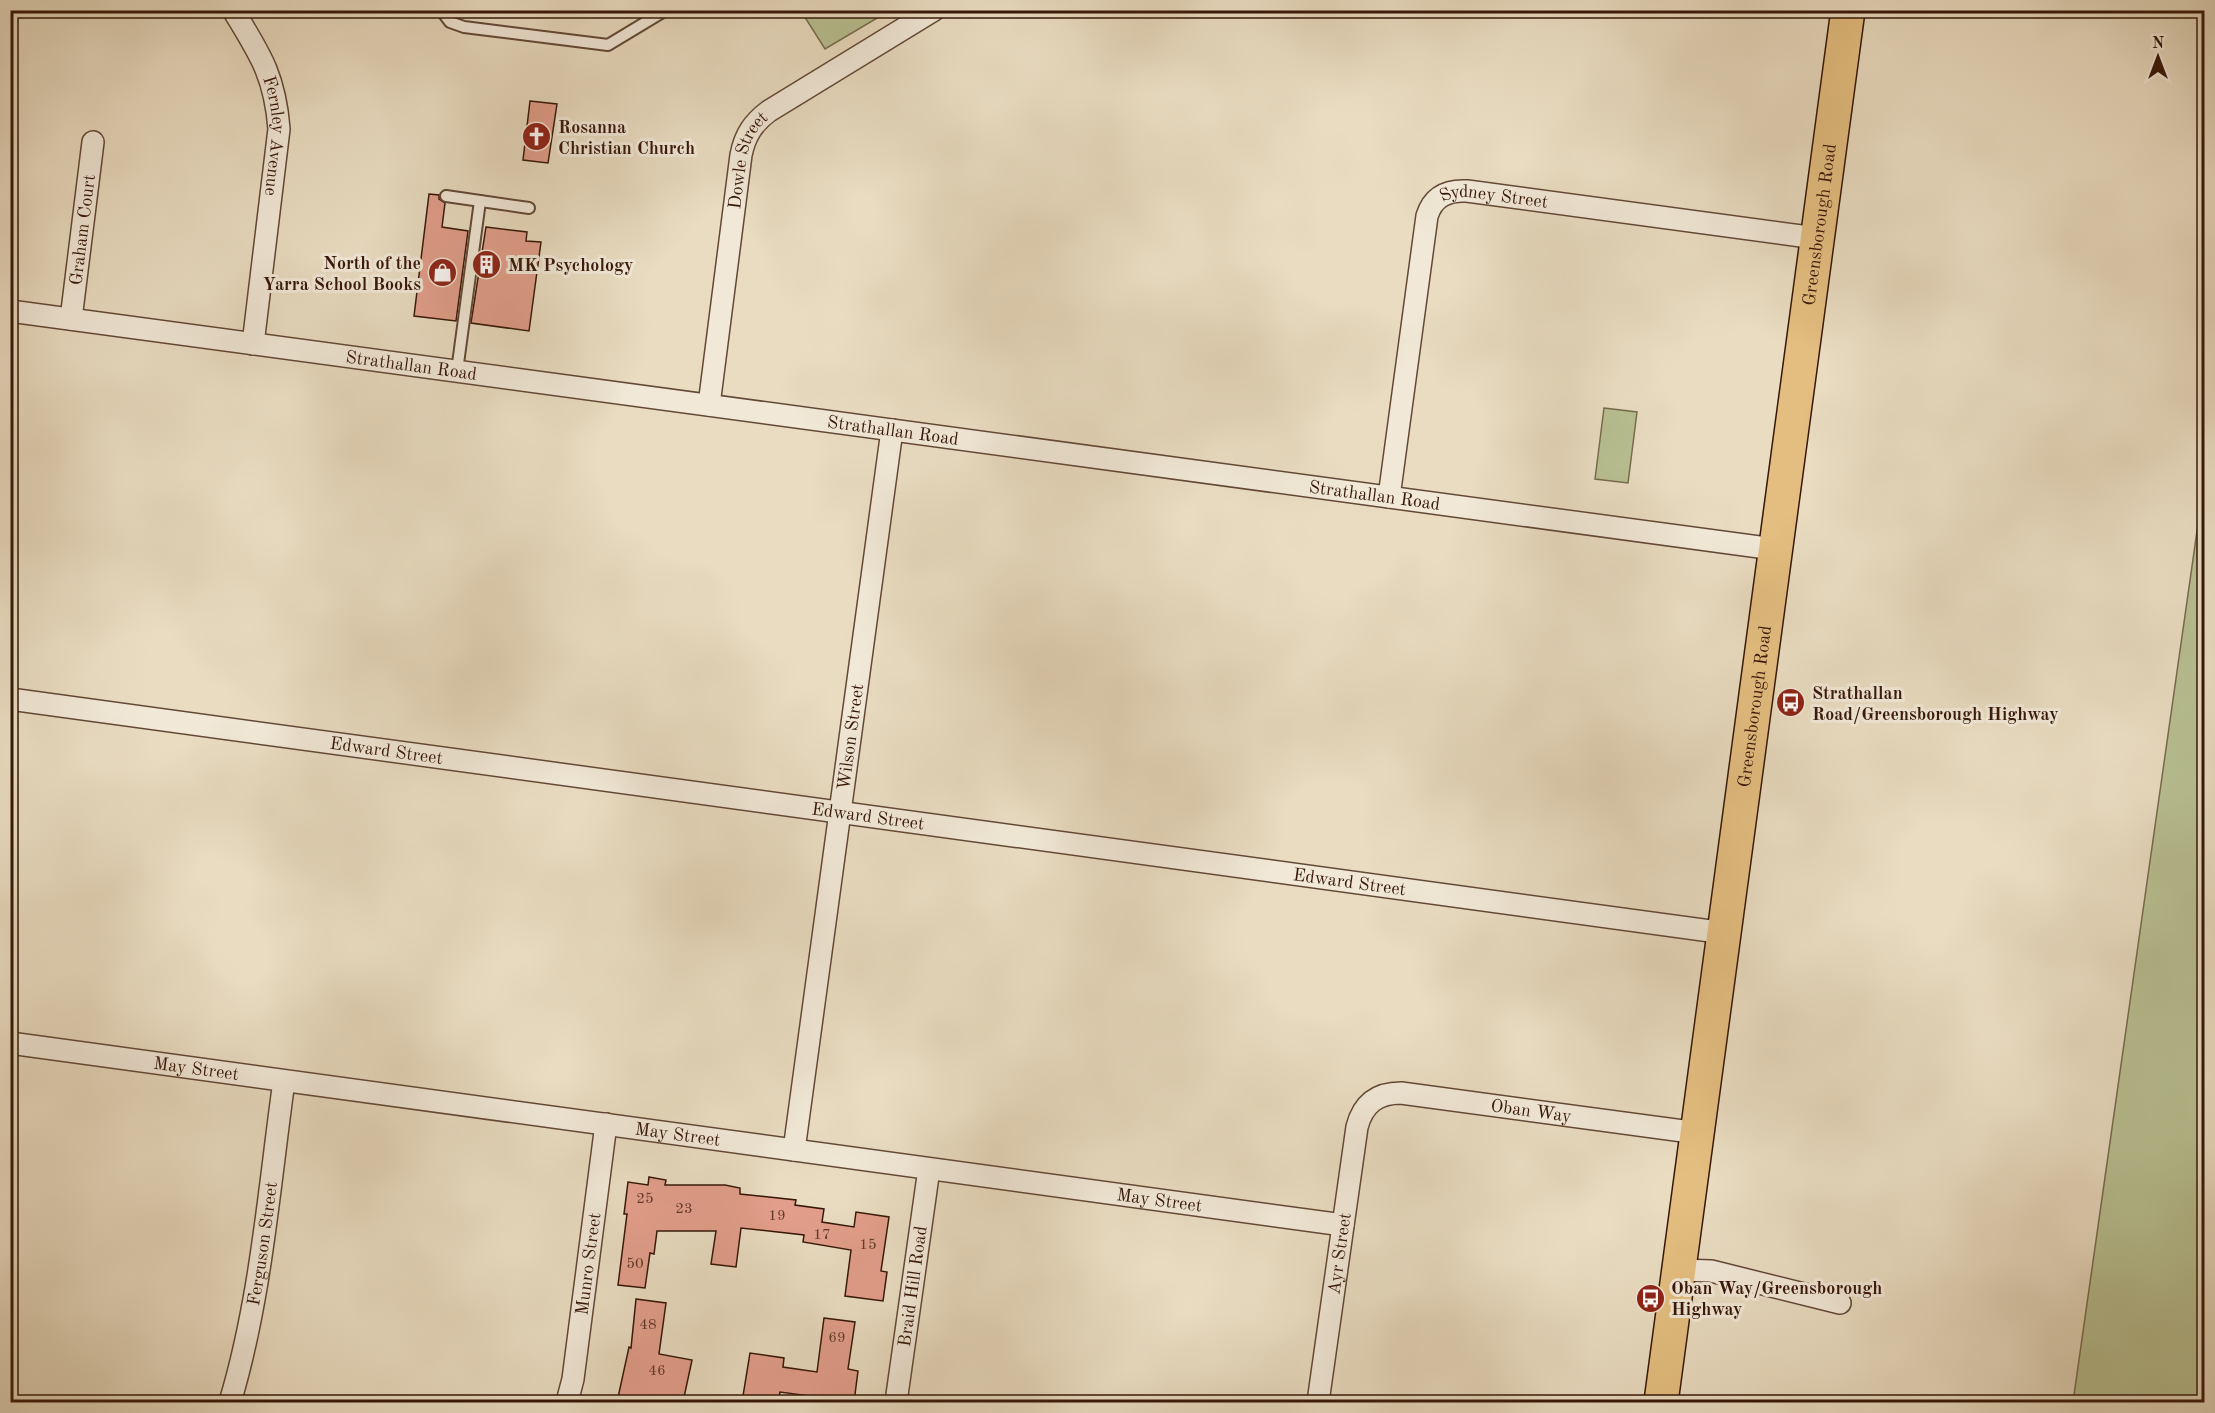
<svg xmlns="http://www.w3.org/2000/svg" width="2215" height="1413" viewBox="0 0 2215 1413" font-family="'Old Standard TT',serif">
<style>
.green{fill:#b8c092;stroke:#776c4d;stroke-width:1.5}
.building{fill:#e29e8b;stroke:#361708;stroke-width:1.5}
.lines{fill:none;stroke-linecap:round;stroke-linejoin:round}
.service-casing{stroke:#634836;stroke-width:14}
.minor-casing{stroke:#634836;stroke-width:24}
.trunk-casing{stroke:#361708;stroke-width:36}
.service{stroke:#f1e8d7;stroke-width:10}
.minor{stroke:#f1e8d7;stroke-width:21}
.trunk{stroke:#e4be80;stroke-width:33}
.labels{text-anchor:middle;stroke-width:6;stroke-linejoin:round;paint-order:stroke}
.number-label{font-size:15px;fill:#613929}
.poi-label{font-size:18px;font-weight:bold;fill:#361708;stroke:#f1e8d7;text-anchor:start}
.street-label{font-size:18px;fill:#361708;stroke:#f1e8d7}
</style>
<rect width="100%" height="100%" fill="#e9dcc1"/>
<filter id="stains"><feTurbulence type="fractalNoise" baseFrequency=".00333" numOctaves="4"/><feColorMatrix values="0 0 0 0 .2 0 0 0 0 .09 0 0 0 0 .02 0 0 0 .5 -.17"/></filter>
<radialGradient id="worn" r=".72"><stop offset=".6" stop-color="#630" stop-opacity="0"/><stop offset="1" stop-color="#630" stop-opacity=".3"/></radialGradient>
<g class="green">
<path d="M801,11H889L825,49Z"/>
<path d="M1604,408L1637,412L1628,483L1595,479Z"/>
<path d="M2204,482V1402H2073Z"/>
</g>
<g class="building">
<path d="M530,101L557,104L548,163L523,160Z"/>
<path d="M429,194L439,195V199L445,203L442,227L468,231L456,321L414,316Z"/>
<path d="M486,227L527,232L526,241L541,242L529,331L471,323Z"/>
<path d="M649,1177L666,1180L665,1185H725L740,1188V1194L796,1200L795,1205L824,1209L822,1222L854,1227L856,1212L889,1217L881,1271L887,1272L883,1301L845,1296L851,1250L803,1242L804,1235L741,1228L736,1267L711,1264L716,1231H657L654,1254L650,1253L645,1288L618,1285L627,1214H624L628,1182L648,1185Z"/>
<path d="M636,1299L666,1303L659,1354L692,1360L683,1402H617L629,1347L631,1348Z"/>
<path d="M824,1318L855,1322L848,1369L858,1371L854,1402H832L833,1399L780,1392L778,1402H742L750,1353L784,1358L783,1367L817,1372Z"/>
</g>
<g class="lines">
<defs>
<g id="service">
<path d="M441,10L450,22L464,27L608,45L666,10"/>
<path d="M446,196L529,208"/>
<path d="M457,371L480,201"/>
</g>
<g id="minor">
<path id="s1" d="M233,10C260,54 275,76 279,129L253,344"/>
<path id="s2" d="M10,311L1774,549"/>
<path id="s3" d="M71,319L93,142"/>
<path id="s4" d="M709,405L741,155C745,135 753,123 769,111L934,10"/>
<path id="s5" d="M1389,497L1427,216C1433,197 1447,190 1467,191L1816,238"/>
<path id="s6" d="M10,699L1725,933"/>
<path id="s7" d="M10,1043L1343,1225"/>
<path id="s8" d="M794,1150L892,430"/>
<path d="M1680,1270L1711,1271L1840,1303"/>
<path id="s9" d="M230,1402C261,1299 269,1188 284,1081"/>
<path id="s10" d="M567,1402L573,1379L606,1124"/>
<path id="s11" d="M896,1402L929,1169"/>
<path id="s12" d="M1318,1402L1357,1127C1363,1104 1377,1093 1401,1093L1698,1133"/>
</g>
<g id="trunk">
<path id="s13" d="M1661,1402L1848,10"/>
</g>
</defs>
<use href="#service" class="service-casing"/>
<use href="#minor" class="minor-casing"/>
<use href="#trunk" class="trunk-casing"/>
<use href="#service" class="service"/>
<use href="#minor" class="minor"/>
<use href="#trunk" class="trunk"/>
</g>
<defs>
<symbol id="church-disc" viewBox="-11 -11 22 22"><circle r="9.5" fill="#8f2418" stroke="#f1e8d7"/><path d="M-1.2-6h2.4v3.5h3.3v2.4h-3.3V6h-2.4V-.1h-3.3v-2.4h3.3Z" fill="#fff"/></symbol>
<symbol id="building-disc" viewBox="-11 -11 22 22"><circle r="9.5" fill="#8f2418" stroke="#f1e8d7"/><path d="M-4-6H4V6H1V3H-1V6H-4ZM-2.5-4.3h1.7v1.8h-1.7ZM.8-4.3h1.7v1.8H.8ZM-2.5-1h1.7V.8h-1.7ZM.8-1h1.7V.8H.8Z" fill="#fff"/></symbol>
<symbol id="shop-disc" viewBox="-11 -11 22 22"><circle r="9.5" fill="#8f2418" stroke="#f1e8d7"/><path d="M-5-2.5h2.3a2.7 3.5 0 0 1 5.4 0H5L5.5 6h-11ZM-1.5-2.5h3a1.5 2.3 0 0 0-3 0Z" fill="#fff"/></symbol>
<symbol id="bus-disc" viewBox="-11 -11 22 22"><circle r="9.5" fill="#8f2418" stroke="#f1e8d7"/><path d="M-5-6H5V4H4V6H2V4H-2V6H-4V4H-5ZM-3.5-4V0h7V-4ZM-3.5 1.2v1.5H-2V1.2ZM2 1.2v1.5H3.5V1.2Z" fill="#fff"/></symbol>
</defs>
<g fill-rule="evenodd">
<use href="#church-disc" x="520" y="120" width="33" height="33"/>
<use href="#building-disc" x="470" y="248" width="33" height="33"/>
<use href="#shop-disc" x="426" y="256" width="33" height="33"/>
<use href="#bus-disc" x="1774" y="686" width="33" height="33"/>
<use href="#bus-disc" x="1634" y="1282" width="33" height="33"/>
</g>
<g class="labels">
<g class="number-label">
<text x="645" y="1203">25</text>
<text x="684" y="1213">23</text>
<text x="777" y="1220">19</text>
<text x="822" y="1239">17</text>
<text x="868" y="1249">15</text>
<text x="635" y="1268">50</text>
<text x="648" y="1329">48</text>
<text x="837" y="1342">69</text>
<text x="657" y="1375">46</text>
</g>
<g class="poi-label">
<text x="558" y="133">Rosanna<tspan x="558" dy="21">Christian Church</tspan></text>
<text x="421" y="269" text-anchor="end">North of the<tspan x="421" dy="21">Yarra School Books</tspan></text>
<text x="508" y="271">MK Psychology</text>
<text x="1812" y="699">Strathallan<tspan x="1812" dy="21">Road/Greensborough Highway</tspan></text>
<text x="1671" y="1294">Oban Way/Greensborough<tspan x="1671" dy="21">Highway</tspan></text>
</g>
<g class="street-label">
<text dy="6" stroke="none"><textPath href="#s1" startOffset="136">Fernley Avenue</textPath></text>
<text dy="6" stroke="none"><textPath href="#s4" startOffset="249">Dowle Street</textPath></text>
<text dy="6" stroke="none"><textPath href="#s5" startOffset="362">Sydney Street</textPath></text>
<text dy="6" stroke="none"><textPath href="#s13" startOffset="1188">Greensborough Road</textPath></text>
<text dy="6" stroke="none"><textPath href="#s3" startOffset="90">Graham Court</textPath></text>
<text dy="6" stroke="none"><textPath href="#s2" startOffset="405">Strathallan Road</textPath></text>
<text dy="6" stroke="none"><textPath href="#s2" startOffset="891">Strathallan Road</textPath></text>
<text dy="6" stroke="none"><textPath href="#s2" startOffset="1377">Strathallan Road</textPath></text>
<text dy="6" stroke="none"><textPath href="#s13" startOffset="702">Greensborough Road</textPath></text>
<text dy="6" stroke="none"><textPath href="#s8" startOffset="417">Wilson Street</textPath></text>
<text dy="6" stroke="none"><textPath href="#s6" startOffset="380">Edward Street</textPath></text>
<text dy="6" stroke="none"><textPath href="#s6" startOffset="866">Edward Street</textPath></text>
<text dy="6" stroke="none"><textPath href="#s6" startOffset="1352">Edward Street</textPath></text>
<text dy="6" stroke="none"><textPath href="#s7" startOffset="188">May Street</textPath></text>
<text dy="6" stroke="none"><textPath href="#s12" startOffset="470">Oban Way</textPath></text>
<text dy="6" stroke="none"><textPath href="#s7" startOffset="674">May Street</textPath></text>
<text dy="6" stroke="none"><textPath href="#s7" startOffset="1160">May Street</textPath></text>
<text dy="6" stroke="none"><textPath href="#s9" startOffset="162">Ferguson Street</textPath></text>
<text dy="6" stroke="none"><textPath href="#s12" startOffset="150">Ayr Street</textPath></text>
<text dy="6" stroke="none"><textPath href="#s10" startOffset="140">Munro Street</textPath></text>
<text dy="6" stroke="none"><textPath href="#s11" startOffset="117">Braid Hill Road</textPath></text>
</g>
</g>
<rect width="2215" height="1413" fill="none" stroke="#e9dcc1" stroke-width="36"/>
<rect x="12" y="12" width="2191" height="1389" fill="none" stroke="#361708" stroke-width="3"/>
<rect x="18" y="18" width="2179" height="1377" fill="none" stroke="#361708" stroke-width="1.5"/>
<g transform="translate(2158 57)" stroke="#f1e8d7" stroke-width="4.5" paint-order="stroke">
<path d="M0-4.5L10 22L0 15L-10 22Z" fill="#361708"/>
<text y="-9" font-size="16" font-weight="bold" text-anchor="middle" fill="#361708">N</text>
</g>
<rect width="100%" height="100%" filter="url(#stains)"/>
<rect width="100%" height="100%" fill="url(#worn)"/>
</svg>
